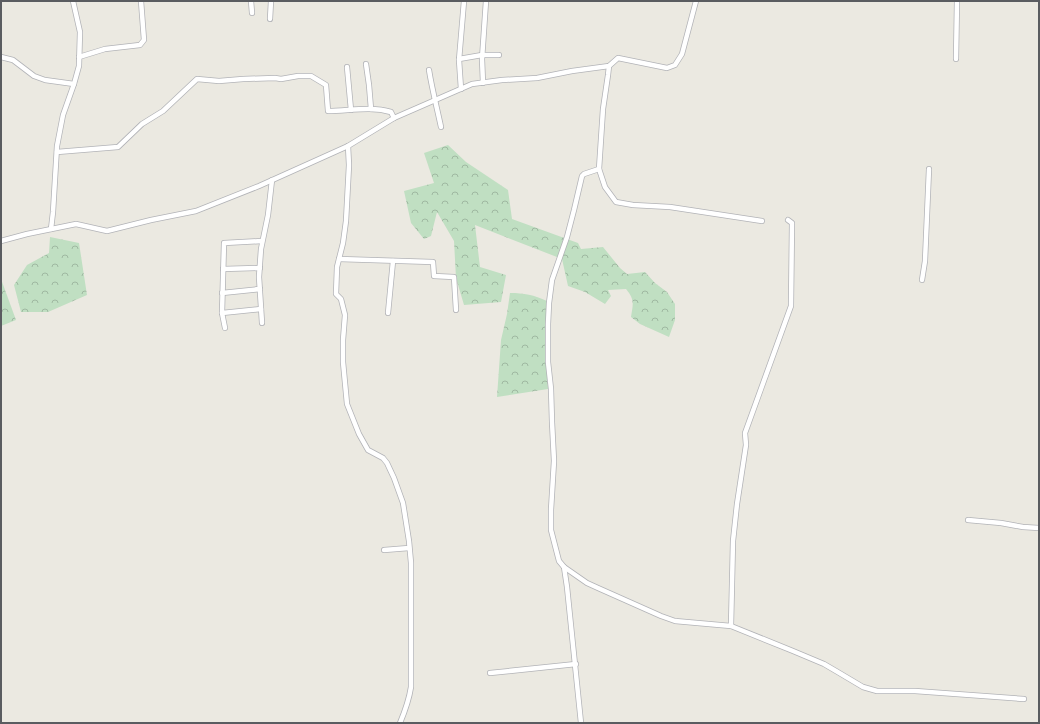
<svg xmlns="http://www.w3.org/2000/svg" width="1040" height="724" viewBox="0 0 1040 724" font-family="'Varela Round',sans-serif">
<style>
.forest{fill:url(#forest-crowns)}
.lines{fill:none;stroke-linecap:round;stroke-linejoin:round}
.street-casing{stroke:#b2b3b7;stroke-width:6}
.street{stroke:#fff;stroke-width:4.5}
</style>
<defs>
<pattern id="forest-crowns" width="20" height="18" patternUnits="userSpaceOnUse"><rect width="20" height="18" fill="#c0dfc2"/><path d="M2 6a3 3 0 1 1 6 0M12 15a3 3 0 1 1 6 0" fill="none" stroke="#9fb8a1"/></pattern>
</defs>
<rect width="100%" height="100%" fill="#ebe9e1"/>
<g class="forest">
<path d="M448,145L466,162L508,190L512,219L578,243L581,249L603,247L620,268L627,274L645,272L655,283L667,292L675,304V320L669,337L640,324L631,317C633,304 635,300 626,289L608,290L611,296L605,304L585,292L568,286L562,259L475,225L480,267L506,275L501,302L464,305L456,278L454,241L437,212L431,236L424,239L411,223L404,191L434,183L424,153Z"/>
<path d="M50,237L79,243L87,295L48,312H21L14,285L27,265L49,253Z"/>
<path d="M1,279L16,320L1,326Z"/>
<path d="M510,293C524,293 534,295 547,301C545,330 546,359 548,389L497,397L501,340L507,314Z"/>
</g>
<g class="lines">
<defs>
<g id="street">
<path d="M251,1L252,13"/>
<path d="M270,19L271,1"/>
<path d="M1,57L13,60L34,76L45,80L74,84L79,66L80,32L73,1"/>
<path d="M79,57L105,49L140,45L144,40L141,1"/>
<path d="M459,59L482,55H499"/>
<path d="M956,59L957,1"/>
<path d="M366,64L369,85L371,109"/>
<path d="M609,66L608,75L603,109L599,169L605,187L616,202L633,205L670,207L762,221"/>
<path d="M347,67L351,110"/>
<path d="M429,70C432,89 437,108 441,127"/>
<path d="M483,83L482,59L486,1"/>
<path d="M461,89L459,60L464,1"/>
<path d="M348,146L349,165L346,221L343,243L337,267L336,294L341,299L345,315L343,340V362L347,404L359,434L368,450L383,458L387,463L394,478L403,503L409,541L411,563V687C409,700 405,711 400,723"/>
<path d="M57,152L118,147L142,124L163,111L197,79L219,81L243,79L275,78L281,79L298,76H311L326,85L328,111C349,111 370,106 391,112L394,118"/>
<path d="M51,229L53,212L57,146L63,115L74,84"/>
<path d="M1,241L27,234L76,224L107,231L151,220L196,211L259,186L308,164L348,146L394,118L472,84L502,80L537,78L572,71L609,66L618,58L667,68L675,65L682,54L696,1"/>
<path d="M339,259L433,262L434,276L454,277L456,310"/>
<path d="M223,269L260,268"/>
<path d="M922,280L925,261L929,169"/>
<path d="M222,293L260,289"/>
<path d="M222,313L261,309"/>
<path d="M388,313L393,261"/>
<path d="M262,323L259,277L261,249L268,215L272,180"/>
<path d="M225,328L222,313L224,243L262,241"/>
<path d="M968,520L1001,523L1023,527L1039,528"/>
<path d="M384,550L409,548"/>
<path d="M564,567L587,583L598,588L661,616L675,621L731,626L733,541L737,504L746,445L745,433L791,306L792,223L788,220"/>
<path d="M731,626L793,651L824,664L836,671L863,687L877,691H915L1024,699"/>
<path d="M490,673L576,664"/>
<path d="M581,723L567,587L564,567L559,561L551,530V510L554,461L552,422L551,389L548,362V324L549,303L552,280L567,237L574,210L582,176L584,174L599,169"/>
</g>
</defs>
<use href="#street" class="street-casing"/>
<use href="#street" class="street"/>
</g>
<rect width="1040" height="724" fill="none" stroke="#5a5c60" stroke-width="4"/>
</svg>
